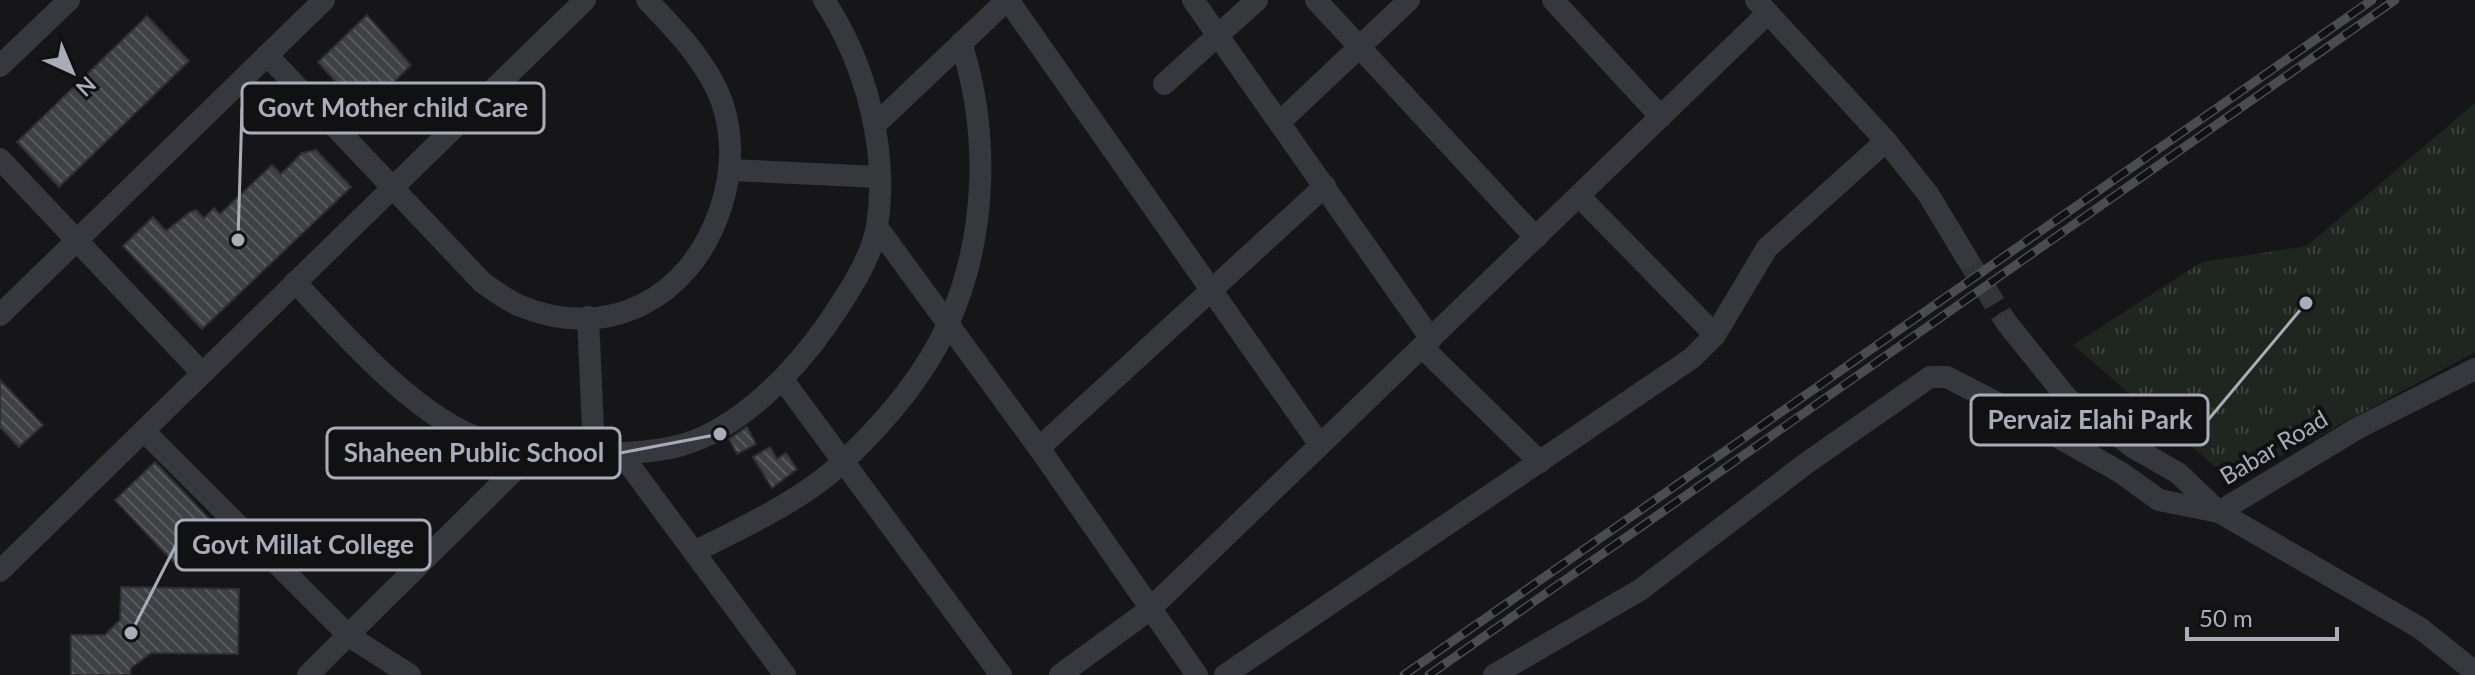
<svg xmlns="http://www.w3.org/2000/svg" width="2475" height="675" viewBox="0 0 2475 675" font-family="Lato,sans-serif">
<style>
.park{fill:url(#park-tufts)}
.building{fill:url(#building-back-hatch);stroke:#303034;stroke-width:2}
.lines{fill:none;stroke-linecap:round;stroke-linejoin:round}
.minor-tunnel{stroke:#333438;stroke-width:22;stroke-dasharray:22 11;stroke-linecap:butt}
.minor{stroke:#37383d;stroke-width:22}
.rail-casing{stroke:#4a4c52;stroke-width:9}
.rail{stroke:#111113;stroke-width:6;stroke-dasharray:18;stroke-linecap:butt}
.labels{text-anchor:middle;stroke-width:8;stroke-linejoin:round;paint-order:stroke}
.street-label{font-size:24px;fill:#a8adb8;stroke:#111113}
.leader{fill:none;stroke:#a8adb8;stroke-width:3}
.callout-dot{fill:#a8adb8;stroke:#111113;stroke-width:3}
.callout{fill:#111113;stroke:#a8adb8;stroke-width:3}
.callout-label{font-size:26px;text-anchor:middle;font-weight:bold;fill:#a8adb8}
</style>
<defs>
<pattern id="park-tufts" width="24" height="20" patternUnits="userSpaceOnUse" patternTransform="scale(2)"><rect width="24" height="20" fill="#1e261f"/><path d="M3 7l-1-3M5 7V3M7 7l1-3M15 17l-1-3M17 17v-4M19 17l1-3" fill="none" stroke="#3c433d"/></pattern>
<pattern id="building-back-hatch" width="6" height="6" patternUnits="userSpaceOnUse" patternTransform="scale(2)"><rect width="6" height="6" fill="#404145"/><path d="M-1 5l2 2M0 0l6 6M5-1l2 2" fill="none" stroke="#595a5e"/></pattern>
</defs>
<rect width="100%" height="100%" fill="#161618"/>
<path class="park" d="M2475,103V352L2233,482L2073,345L2202,262L2307,246Z"/>
<g class="building">
<path d="M367,15L411,65L363,112L318,62Z"/>
<path d="M147,16L189,61L59,187L17,142Z"/>
<path d="M316,150L351,187L202,329L123,246L153,217L166,231L190,212L196,210L204,218L214,208L220,214L272,165L281,174L302,153Z"/>
<path d="M0,380L43,425L19,447L0,427Z"/>
<path d="M747,427L756,444L737,454L729,439Z"/>
<path d="M770,447L777,459L786,453L797,469L772,488L753,457Z"/>
<path d="M155,462L223,533L182,571L115,500Z"/>
<path d="M121,587L239,589L238,654L151,653L131,668L130,675H71V635H105L120,620Z"/>
</g>
<g class="lines">
<path class="minor-tunnel" d="M1966,257L2006,322"/>
<g class="minor">
<path d="M1008,0L1320,445"/>
<path d="M1193,0L1431,339"/>
<path d="M1316,0L1536,238"/>
<path d="M1553,0L1661,117"/>
<path d="M1756,0L1886,141L1928,194L1966,257"/>
<path d="M267,55L482,282C493,290 505,299 518,305C607,343 690,299 720,210C732,175 734,138 722,102C708,63 675,29 647,0"/>
<path d="M0,66L69,0"/>
<path d="M1164,84L1257,0"/>
<path d="M1280,122L1409,0"/>
<path d="M875,125L1007,0"/>
<path d="M0,159L202,373"/>
<path d="M731,170L879,177"/>
<path d="M1579,196L1715,335"/>
<path d="M877,227L1039,448L1197,675"/>
<path d="M295,282C343,333 416,418 484,440C515,449 547,452 580,453C614,454 648,454 682,445C740,428 795,371 828,323C847,295 871,260 877,226C889,150 866,64 824,0"/>
<path d="M0,315L324,0"/>
<path d="M588,317L594,453"/>
<path d="M2006,322L2067,398L2134,448L2178,473L2219,512L2358,428L2475,369"/>
<path d="M1422,347L1540,462"/>
<path d="M783,380L1001,675"/>
<path d="M144,431L349,636L410,675"/>
<path d="M1039,448L1325,186"/>
<path d="M622,455L785,675"/>
<path d="M694,552C744,527 805,499 845,460C885,422 925,375 948,324C987,238 990,132 961,43"/>
<path d="M0,571L585,0"/>
<path d="M308,675L534,451"/>
<path d="M1060,675L1149,610L1768,13"/>
<path d="M1225,675L1692,358L1715,335L1767,248L1886,141"/>
<path d="M1494,675L1640,590L1808,462L1930,377H1947L2001,405L2120,472L2159,500L2219,512L2420,628L2475,672"/>
</g>
<defs>
<g id="rail">
<path d="M1404,675L2372,0"/>
<path d="M1429,675L2395,0"/>
</g>
</defs>
<use href="#rail" class="rail-casing"/>
<use href="#rail" class="rail"/>
</g>
<g class="labels">
<g class="street-label">
<text transform="translate(2274 448) rotate(-31)" y="8">Babar Road</text>
</g>
</g>
<path class="leader" d="M238 240L242 108M2306 303L2208 420M720 434L620 453M131 633L176 545"/>
<g class="callout-dot">
<circle cx="238" cy="240" r="8"/>
<circle cx="2306" cy="303" r="8"/>
<circle cx="720" cy="434" r="8"/>
<circle cx="131" cy="633" r="8"/>
</g>
<g class="callout">
<rect x="242" y="83" width="302" height="50" rx="8"/>
<rect x="1971" y="395" width="237" height="50" rx="8"/>
<rect x="327" y="428" width="293" height="50" rx="8"/>
<rect x="176" y="520" width="254" height="50" rx="8"/>
</g>
<g class="callout-label">
<text x="393" y="117">Govt Mother child Care</text>
<text x="2090" y="429">Pervaiz Elahi Park</text>
<text x="474" y="462">Shaheen Public School</text>
<text x="303" y="554">Govt Millat College</text>
</g>
<g transform="translate(72 72) rotate(136)" stroke="#111113" stroke-width="6" paint-order="stroke">
<path d="M0-6L14 30L0 20L-14 30Z" fill="#a8adb8"/>
<text y="-12" font-size="22" font-weight="bold" text-anchor="middle" fill="#a8adb8">N</text>
</g>
<path d="M2187 627v12h150v-12" fill="none" stroke="#a8adb8" stroke-width="4"/>
<text x="2199" y="627" font-size="24" fill="#a8adb8" stroke="#111113" stroke-width="6" paint-order="stroke">50 m</text>
</svg>
